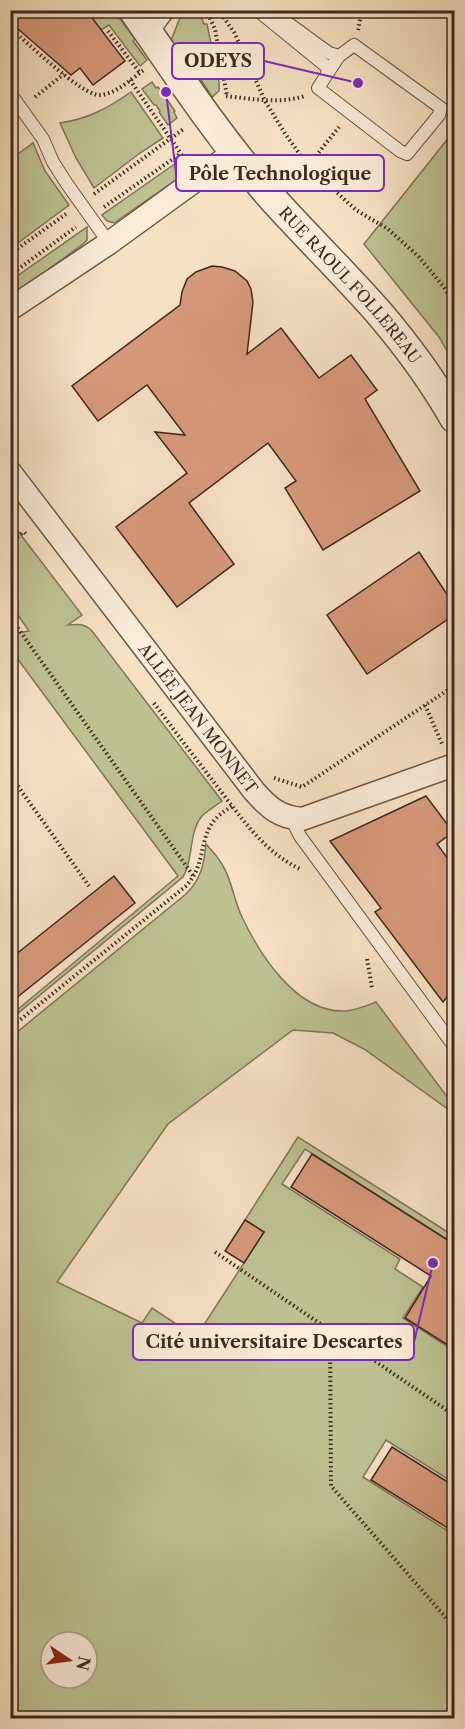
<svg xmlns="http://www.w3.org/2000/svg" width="465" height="1729" viewBox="0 0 465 1729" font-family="'Libre Caslon Text',serif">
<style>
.green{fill:#bec293;stroke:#7e7658;stroke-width:1.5;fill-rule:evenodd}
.building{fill:#d7997c;stroke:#3e291d;stroke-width:1.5}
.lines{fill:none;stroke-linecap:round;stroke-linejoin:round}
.service-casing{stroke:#6c5746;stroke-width:14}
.minor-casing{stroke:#6c5746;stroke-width:25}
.tertiary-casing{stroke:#6c5746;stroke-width:31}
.path{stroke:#3e291d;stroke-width:4;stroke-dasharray:1.5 3;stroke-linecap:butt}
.service{stroke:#faecd8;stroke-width:12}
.minor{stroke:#faecd8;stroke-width:22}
.tertiary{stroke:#faecd8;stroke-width:28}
.labels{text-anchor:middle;stroke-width:4.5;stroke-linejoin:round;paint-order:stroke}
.street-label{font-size:16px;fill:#3e291d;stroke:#faecd8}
.leader{fill:none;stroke:#7b2cbf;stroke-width:2}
.callout-dot{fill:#7b2cbf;stroke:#faecd8;stroke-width:2}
.callout{fill:#faecd8;stroke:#7b2cbf;stroke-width:2}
.callout-label{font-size:18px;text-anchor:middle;font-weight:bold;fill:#3e291d}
</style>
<rect width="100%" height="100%" fill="#f7e1c3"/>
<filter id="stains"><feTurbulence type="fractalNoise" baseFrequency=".00333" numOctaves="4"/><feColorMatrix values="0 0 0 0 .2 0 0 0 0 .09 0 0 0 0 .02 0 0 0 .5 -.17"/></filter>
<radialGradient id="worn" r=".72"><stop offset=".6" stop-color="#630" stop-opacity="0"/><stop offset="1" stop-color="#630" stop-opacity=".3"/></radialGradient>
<g class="green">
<path d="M86,11H114L135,39L133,41L147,60L140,66L109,25L101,30Z"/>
<path d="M186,11H199L204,24H207L219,82V91L212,97L189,61L193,57L185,43L173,49L170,43L179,20Z"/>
<path d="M152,82L156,88L158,87L175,111L174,112L177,118L168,125L159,112L160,111L156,105H154L142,89Z"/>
<path d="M131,92L163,138L140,153L94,188L76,158L60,123C88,119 108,108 131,92Z"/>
<path d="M454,131V363L439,337L364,244Z"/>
<path d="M11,143L18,154L33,143L45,171L69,205L11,248Z"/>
<path d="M179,161L187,172L114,223L107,221L102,215Z"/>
<path d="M87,227V240L83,244L11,297L10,281Z"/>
<path d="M11,522L82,615L68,625C78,624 84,623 92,631L222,801C216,806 208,810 202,816C188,833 194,859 183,877L11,1019V1015L178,876L11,650V634L29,631L11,605Z"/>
<path d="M206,844C212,851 219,858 223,866C232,881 234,901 242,917C260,955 297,1014 346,1011C357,1010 366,1006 376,1002L454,1106L452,1112L364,1049L333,1033L293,1030L168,1124L57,1282L142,1323L152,1308L196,1337L264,1232L245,1220L298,1137L454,1236V1244L305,1149L282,1184L400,1259L395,1269L423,1287L403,1318L453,1350L449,1355L454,1359V1483L386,1440L363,1477L454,1535V1718H11V1037L186,894C201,879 204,865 206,844ZM51,1642H87V1678H51Z"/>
</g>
<g class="building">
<path d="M10,10H86L125,61L93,85L80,68L71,75L10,22Z"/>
<path d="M212,266L222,267L235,271L247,281L251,289L253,302L247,354L281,328L319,378L351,355L377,390L365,399L420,491L323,550L285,488L296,481L268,443L189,503L234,564L177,607L116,527L187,473L155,432L185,435L147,385L98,421L72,386L180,305L182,292L187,279L196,272Z"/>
<path d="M419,552L454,605V615L367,674L327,615Z"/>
<path d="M426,796L453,832L437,844L454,867V988L443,1002L375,912L381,908L330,841Z"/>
<path d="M114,876L135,903L10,1003V959Z"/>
<path d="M312,1154L454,1244V1349L405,1318L431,1276L291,1187Z"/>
<path d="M245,1220L264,1232L244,1263L225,1251Z"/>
<path d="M392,1447L454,1486V1532L371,1480Z"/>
</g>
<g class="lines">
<defs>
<g id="service">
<path d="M257,10L326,66L328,71"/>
<path d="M270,10L329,53L339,56"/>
<path d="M354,45L441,108L439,115L407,154L400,151L318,88L339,56Z"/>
<path d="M10,93L43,139L53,162L67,184L109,243"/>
<path d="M291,818L300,836L454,1046"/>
</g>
<g id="minor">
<path d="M147,31L163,10"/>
<path d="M10,309L109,243L233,153"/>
<path id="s1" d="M10,472L254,791C269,808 279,817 302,819L454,765"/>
</g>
<g id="tertiary">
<path id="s2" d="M133,10C177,74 220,139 271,197C307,237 345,274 380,314C408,347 433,381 454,418"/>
</g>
</defs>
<use href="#service" class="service-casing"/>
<use href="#minor" class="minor-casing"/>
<use href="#tertiary" class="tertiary-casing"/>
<g class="path">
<path d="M206,10L215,29L227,96"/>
<path d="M218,10L234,32L265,101L286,135L308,166L356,210L388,229L419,257L444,287L454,304"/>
<path d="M10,28C26,41 81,95 99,95C115,95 131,79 144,70"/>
<path d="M358,30L362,10"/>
<path d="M108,31L140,73"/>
<path d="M130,80L186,161"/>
<path d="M226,96C252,99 279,104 305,96"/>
<path d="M35,97L64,74"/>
<path d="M291,182L308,166L339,127"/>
<path d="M94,194L185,128"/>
<path d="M104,207L180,154"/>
<path d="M10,254L66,214"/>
<path d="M10,275L76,227"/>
<path d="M10,542L24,532L26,534"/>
<path d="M10,617L194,877"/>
<path d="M154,703C173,729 193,755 213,781C238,813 262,851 300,869"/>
<path d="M425,705L443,746"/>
<path d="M10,775L89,886"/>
<path d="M274,778L302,787L454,686"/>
<path d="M367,959L372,988"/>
<path d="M10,1028L186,886C212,858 192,827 233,806"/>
<path d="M215,1252L454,1415"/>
<path d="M330,1331L331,1486L454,1627"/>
<path d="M447,1718L454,1661"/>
</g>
<use href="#service" class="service"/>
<use href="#minor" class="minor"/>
<use href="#tertiary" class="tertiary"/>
</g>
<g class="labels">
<g class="street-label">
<text dy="6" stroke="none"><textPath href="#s2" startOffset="351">RUE RAOUL FOLLEREAU</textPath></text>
<text dy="6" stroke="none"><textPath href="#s1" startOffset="310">ALLÉE JEAN MONNET</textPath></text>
</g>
</g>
<path class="leader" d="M358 83L264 61M166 92L176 173M433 1263L414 1342"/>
<g class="callout-dot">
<circle cx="358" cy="83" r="6"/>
<circle cx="166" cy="92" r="6"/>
<circle cx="433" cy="1263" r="6"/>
</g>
<g class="callout">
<rect x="172" y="43" width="92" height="36" rx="6"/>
<rect x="176" y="155" width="208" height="36" rx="6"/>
<rect x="133" y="1324" width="281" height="36" rx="6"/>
</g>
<g class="callout-label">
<text x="218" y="67">ODEYS</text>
<text x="280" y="180">Pôle Technologique</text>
<text x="274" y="1348">Cité universitaire Descartes</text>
</g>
<rect width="465" height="1729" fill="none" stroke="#f7e1c3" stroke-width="36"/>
<rect x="12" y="12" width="441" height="1705" fill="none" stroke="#3e291d" stroke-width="3"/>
<rect x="18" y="18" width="429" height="1693" fill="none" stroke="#3e291d" stroke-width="1.5"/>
<g transform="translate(69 1660) rotate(103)"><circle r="28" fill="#faecd8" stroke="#af9e8d" stroke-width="1.5"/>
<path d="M0-4.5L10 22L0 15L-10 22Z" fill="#8f2418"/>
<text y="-9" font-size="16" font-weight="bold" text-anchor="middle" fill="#3e291d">N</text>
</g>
<rect width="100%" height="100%" filter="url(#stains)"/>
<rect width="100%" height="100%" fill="url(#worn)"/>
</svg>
